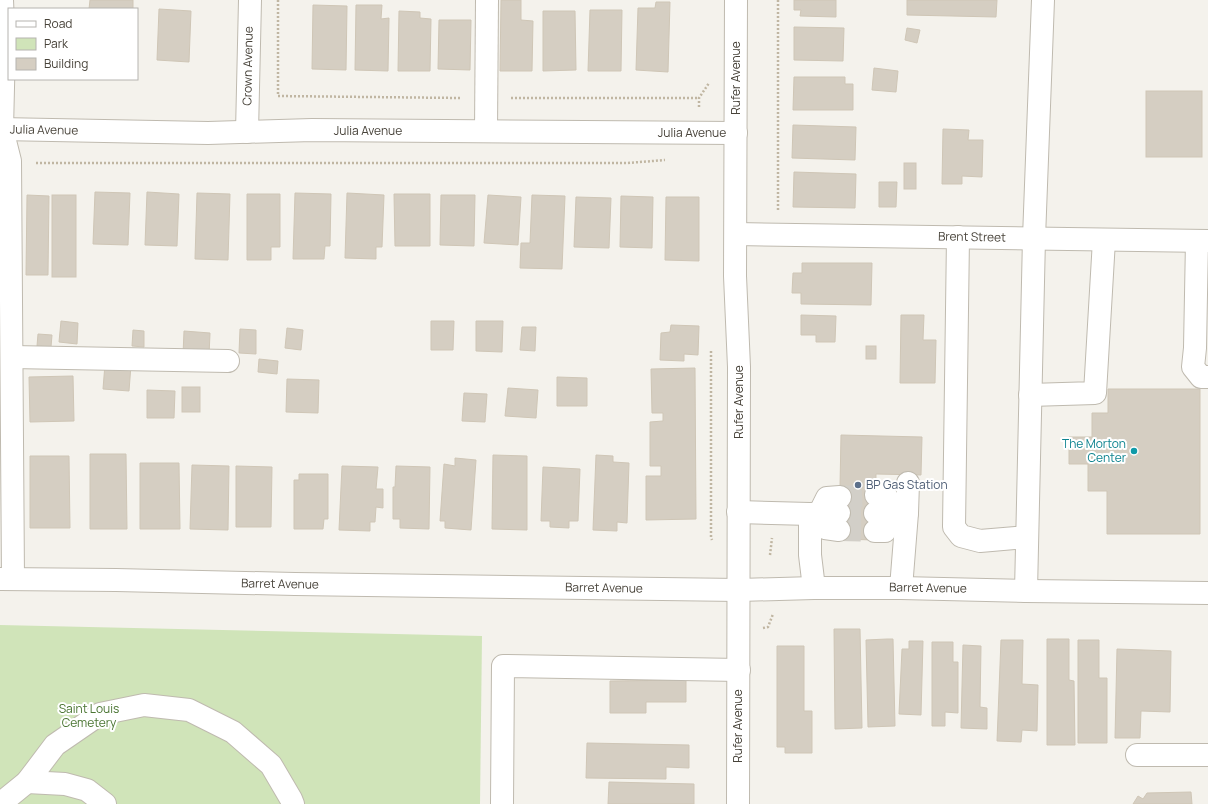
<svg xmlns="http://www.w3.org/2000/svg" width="1208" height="804" viewBox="0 0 1208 804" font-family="Manrope,sans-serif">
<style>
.green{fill:#d0e4b9}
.building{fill:#d5cec2;stroke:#cfc6b6}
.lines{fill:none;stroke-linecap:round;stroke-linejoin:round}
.minor-tunnel{stroke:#d2cfc8;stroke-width:22;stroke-dasharray:22 11;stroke-linecap:butt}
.minor-casing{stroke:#bfbaaf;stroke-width:24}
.path{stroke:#c0b6a2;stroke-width:2.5;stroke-dasharray:2 2;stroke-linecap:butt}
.minor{stroke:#fff;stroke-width:22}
.culture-dot{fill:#0f9aa8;stroke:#fff;stroke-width:1.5}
.service-dot{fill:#5c6f8a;stroke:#fff;stroke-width:1.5}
.labels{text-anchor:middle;stroke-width:4;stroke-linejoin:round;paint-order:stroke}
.street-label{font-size:12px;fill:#48433a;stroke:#fff}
.culture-label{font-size:12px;fill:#0d838f;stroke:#fff;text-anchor:end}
.service-label{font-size:12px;fill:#4e5e75;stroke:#fff;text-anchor:start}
.park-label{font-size:12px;fill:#4a7532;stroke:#fff}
</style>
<rect width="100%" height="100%" fill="#f4f2ec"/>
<path class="green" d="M0,625L482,636L480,804H0Z"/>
<g class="building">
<path d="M90,0H133V9H89Z"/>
<path d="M501,0H521V20L533,21L532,71H500Z"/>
<path d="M794,0H836V17L800,16L801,10H794Z"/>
<path d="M907,0H997L996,17L907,15Z"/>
<path d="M656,2H670L668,72L636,70L638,8H655Z"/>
<path d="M313,5L347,6L346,70L312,69Z"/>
<path d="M356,5H382L381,19L389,18L388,71L355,70Z"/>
<path d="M159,9L191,11L189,62L157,60Z"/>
<path d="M590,10H622L621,71H588Z"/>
<path d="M399,11L420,12V18L431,19L430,71H398Z"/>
<path d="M543,11H575L576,70L543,71Z"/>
<path d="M439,20H471L470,70L438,69Z"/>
<path d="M794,27L844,28L843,61L794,60Z"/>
<path d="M907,28L920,30L917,43L905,40Z"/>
<path d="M874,68L898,71L896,92L872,90Z"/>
<path d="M794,77H845V84H853V110H793Z"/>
<rect x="1146" y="91" width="56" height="66"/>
<path d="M793,125L856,127L855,160L792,158Z"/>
<path d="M943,129L969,130L968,140H983L982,177L962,176V184H942Z"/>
<rect x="904" y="163" width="12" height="26"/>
<path d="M794,172L856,174L855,208L793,207Z"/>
<path d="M879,182H897L896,207H879Z"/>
<path d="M95,192L130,193L128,245L93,244Z"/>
<path d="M147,192L179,194L177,246L145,245Z"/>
<path d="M197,193L230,194L228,260L195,259Z"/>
<path d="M295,193L331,194L330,246H325L324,259H293Z"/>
<path d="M347,193L384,195L382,247H376V259L345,258Z"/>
<path d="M247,194H280V247H271V260H247Z"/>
<path d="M394,194H430V246H395Z"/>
<path d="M27,195L49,196L48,275H26Z"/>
<rect x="52" y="195" width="24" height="82"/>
<path d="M441,195H475L474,246L440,245Z"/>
<path d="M488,195L521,197L518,245L484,243Z"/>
<path d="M532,195L565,196L562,269L520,268L521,243H530Z"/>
<path d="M621,196L653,197L652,248L620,247Z"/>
<path d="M576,197L611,198L609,248L574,247Z"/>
<path d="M666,197H699V261L665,260Z"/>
<path d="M802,263H872L871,305L801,304V293H792L793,273H802Z"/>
<path d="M801,315L836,316L835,342H816V335H801Z"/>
<path d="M901,315H924L923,340H936L935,383H900Z"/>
<path d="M61,321L78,323L77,344L59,342Z"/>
<path d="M431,321H454L453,350H431Z"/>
<path d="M476,321H503L502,352L476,351Z"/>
<path d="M671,325L699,326L698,355L684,354V361L660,360L661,333L670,332Z"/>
<path d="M522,327H536L535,351L520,350Z"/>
<path d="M287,328L303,330L301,350L285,348Z"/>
<path d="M240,329L256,330V354L239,353Z"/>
<path d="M133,330L144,331V347L132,346Z"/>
<path d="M184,331L210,333L209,356L183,355Z"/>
<path d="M38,334L52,335L51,347L37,346Z"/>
<rect x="866" y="346" width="10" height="13"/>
<path d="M259,359L278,361L277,374L258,372Z"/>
<path d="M105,364L131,365L129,391L103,389Z"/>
<path d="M695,368L696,519L646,520V476H661V466H650V422L663,421V413H652L651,369Z"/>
<path d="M73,376L74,421L30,422L29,377Z"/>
<path d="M557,377L587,378V406H557Z"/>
<path d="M287,379L319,380L318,413L286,412Z"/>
<rect x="182" y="387" width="18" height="25"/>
<path d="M508,388L538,390L536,418L505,416Z"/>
<path d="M1108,389H1200V534H1107V491H1088V464H1069V437H1092V413H1108Z"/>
<path d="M147,390L175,391L174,418H147Z"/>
<path d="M464,393L487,394L485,422L462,421Z"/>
<path d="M841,435L922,437L921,475L876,474L875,540L839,539Z"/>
<path d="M90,454H126L127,529H90Z"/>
<path d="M493,455L527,456V530L492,529Z"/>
<path d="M596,455L613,456V462L629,463L627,523L617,522V531L593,530Z"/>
<path d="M30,456H69L70,528H30Z"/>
<path d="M455,458L476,460L471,530L445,528V521H440L444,464L455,466Z"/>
<path d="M140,463H179L180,529H140Z"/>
<path d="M192,465L229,466L228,530L190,529Z"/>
<path d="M236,466L272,467L271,527H236Z"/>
<path d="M342,466L378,467L376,489H383V508L376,507L375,522H370V531L339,530Z"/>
<path d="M396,466L430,467L429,529L400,528V519H393V487H395Z"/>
<path d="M543,467L580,469L578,521H569V528L550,527V521H541Z"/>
<path d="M299,474H328V519H324L323,529H294V480H299Z"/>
<path d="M834,629H860L862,728L835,729Z"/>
<path d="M887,639H893L895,726L868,727L866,640Z"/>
<path d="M1047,639H1069V680L1074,681L1075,745H1047Z"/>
<path d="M1001,640H1023L1022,684L1038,685L1037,731L1022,730L1021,742L997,741Z"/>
<path d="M1078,640H1099V678H1107V743H1078Z"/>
<path d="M909,641H923L921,715L899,714L902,649H909Z"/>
<path d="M932,642H953V662H958V713L945,712V726H932Z"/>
<path d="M963,645L981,646L980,707L987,708V729L961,728Z"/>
<path d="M777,646H804V711H812V753H785V747H777Z"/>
<path d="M1117,649L1171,651L1170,712L1141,711L1140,738H1115Z"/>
<path d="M686,680V702H646V713H610V681Z"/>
<path d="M587,743L689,745V768L666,767V779L586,778Z"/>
<path d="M609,782L694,784V804H608Z"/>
<path d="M1191,792L1192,804H1133L1138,796L1143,799L1147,793Z"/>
</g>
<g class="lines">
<g class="minor-tunnel">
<path d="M840,497L876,495"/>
<path d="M839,513H875"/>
<path d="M839,530L875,531"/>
</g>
<defs>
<g id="minor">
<path d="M2,0L4,46L2,129L10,161L13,579"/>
<path d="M736,0L735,276L739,367L738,804"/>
<path d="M0,129L208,133L312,130L736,133"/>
<path d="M486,131L487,0"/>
<path d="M247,132L250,0"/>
<path d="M736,234L1208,241"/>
<path d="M958,237L954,527L961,536L980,541L1027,537"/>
<path d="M1197,241L1195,348L1193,367L1201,377H1208"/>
<path d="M12,357L228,361"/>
<path d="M1030,395L1095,393L1104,240"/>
<path d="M738,512L810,514"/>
<path d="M875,513H907L901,588"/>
<path d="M907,513L908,483"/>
<path d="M839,530L825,528L819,514L827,498L840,497"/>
<path d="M875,531H885L896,513L886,496L876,495"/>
<path d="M0,579L116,580L295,584L739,590L814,588H901L1026,591L1208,593"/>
<path d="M814,588L810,555V514L839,513"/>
<path d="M1026,591L1034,238L1043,0"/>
<path d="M1137,755H1208"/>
<path d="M27,782L65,784L87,790L105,804"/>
<path d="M0,804L27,782L55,745L100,714L144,705L189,710L233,732L271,765L291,799L293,804"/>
<path d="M502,804L503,666L739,670"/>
</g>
</defs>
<use href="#minor" class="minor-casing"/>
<g class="path">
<path d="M278,0V96L460,98"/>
<path d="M778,0V210"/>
<path d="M511,98H699"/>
<path d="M699,107V98L709,83"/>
<path d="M36,163H628L665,160"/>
<path d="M711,351V537L712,540"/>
<path d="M770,555L772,538"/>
<path d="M763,628L768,627L773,614"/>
</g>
<use href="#minor" class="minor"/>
</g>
<circle class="culture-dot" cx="1134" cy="451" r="4"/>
<circle class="service-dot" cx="858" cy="485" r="4"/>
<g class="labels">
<g class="street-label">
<text transform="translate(248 66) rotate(-89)" y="4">Crown Avenue</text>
<text transform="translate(736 78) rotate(-90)" y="4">Rufer Avenue</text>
<text transform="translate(44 130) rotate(1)" y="4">Julia Avenue</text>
<text x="368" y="135">Julia Avenue</text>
<text x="692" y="137">Julia Avenue</text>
<text transform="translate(972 237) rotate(1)" y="4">Brent Street</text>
<text transform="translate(739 402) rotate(-90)" y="4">Rufer Avenue</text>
<text transform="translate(280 584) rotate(1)" y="4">Barret Avenue</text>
<text transform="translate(604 588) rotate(1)" y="4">Barret Avenue</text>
<text transform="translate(928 588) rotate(1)" y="4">Barret Avenue</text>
<text transform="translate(738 726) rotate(-90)" y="4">Rufer Avenue</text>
</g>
<g class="culture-label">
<text x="1126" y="448">The Morton<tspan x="1126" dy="14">Center</tspan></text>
</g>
<g class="service-label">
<text x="866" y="489">BP Gas Station</text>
</g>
<g class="park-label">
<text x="89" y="713">Saint Louis<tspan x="89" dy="14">Cemetery</tspan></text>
</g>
</g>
<rect x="8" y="8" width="130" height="72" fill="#ffffff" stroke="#b6b4b0"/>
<rect x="16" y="21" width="20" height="6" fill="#ffffff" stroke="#b6b4b0"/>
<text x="44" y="28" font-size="12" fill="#48433a">Road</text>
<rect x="16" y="38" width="20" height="12" fill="#d0e4b9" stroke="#b6b4b0"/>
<text x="44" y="48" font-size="12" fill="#48433a">Park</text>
<rect x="16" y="58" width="20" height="12" fill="#d5cec2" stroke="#b6b4b0"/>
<text x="44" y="68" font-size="12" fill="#48433a">Building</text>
</svg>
